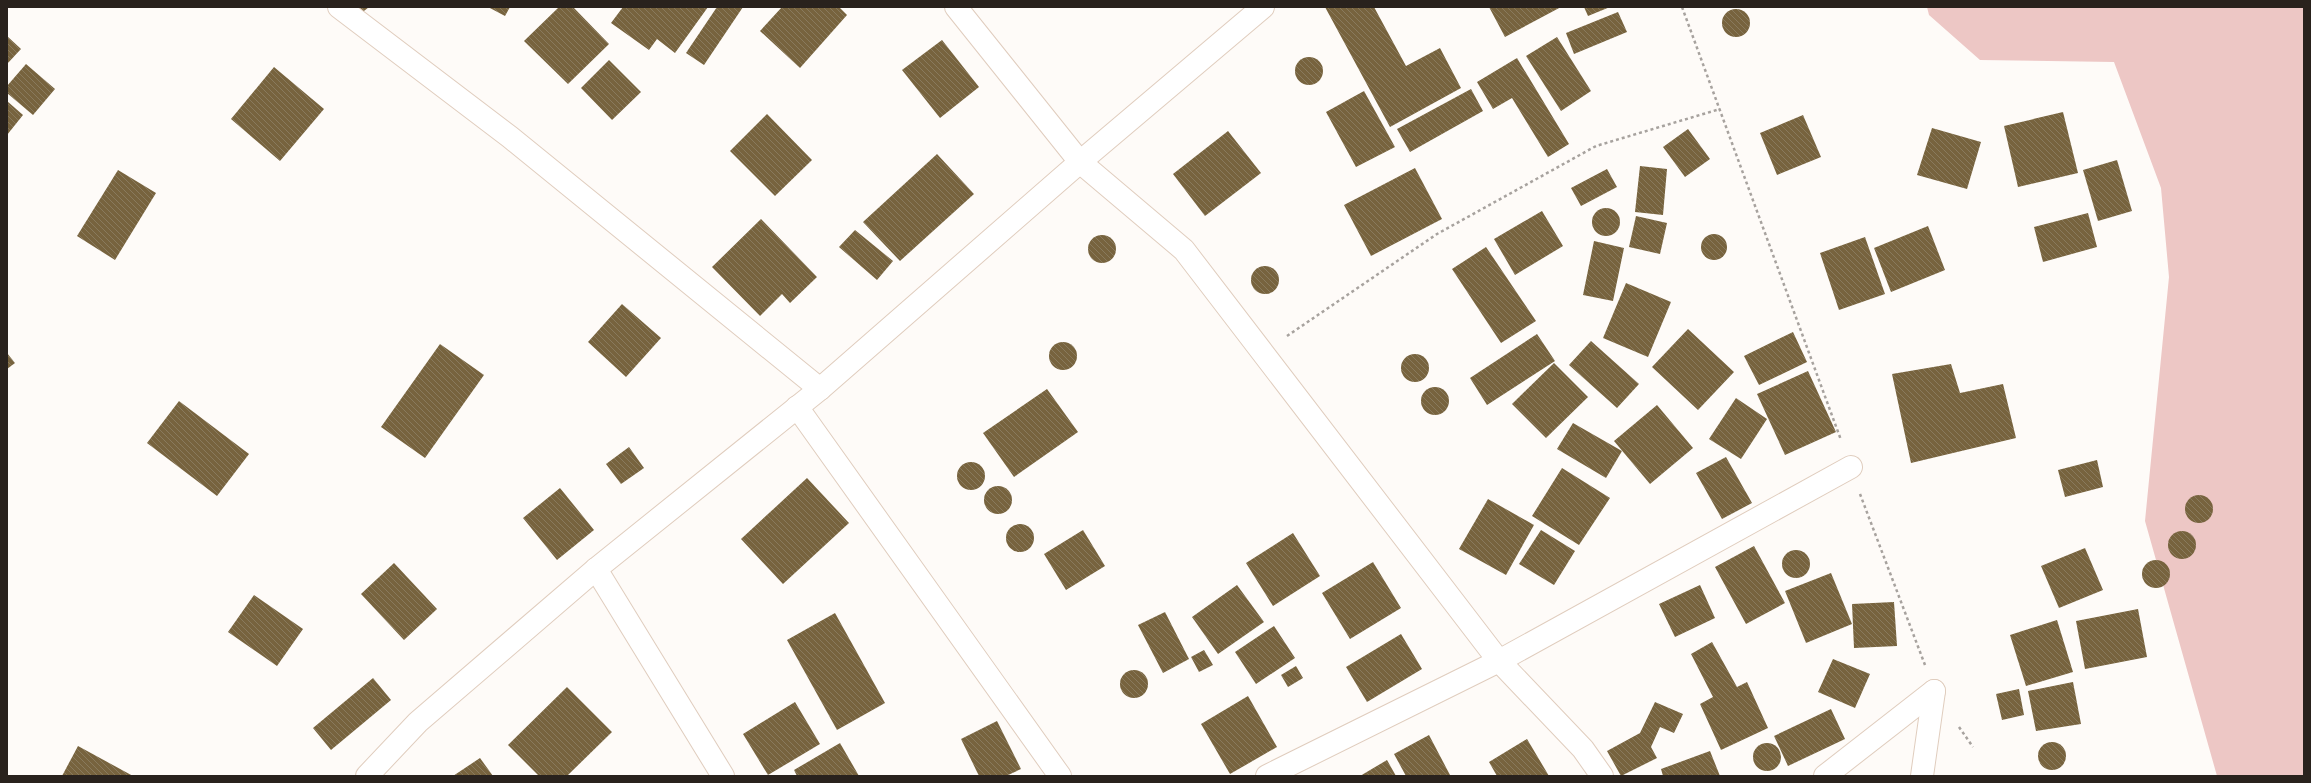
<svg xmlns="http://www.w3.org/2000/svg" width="2311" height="783" viewBox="0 0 2311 783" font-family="Commissioner,sans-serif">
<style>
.green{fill:#edc7c5}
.building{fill:url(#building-back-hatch)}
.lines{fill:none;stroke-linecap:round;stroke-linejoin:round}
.minor-casing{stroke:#e0cdbe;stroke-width:24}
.path{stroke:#a7a29e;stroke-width:2.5;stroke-dasharray:3 3;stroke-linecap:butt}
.minor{stroke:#fff;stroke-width:22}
</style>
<defs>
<pattern id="building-back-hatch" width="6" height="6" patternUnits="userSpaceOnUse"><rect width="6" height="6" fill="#77633e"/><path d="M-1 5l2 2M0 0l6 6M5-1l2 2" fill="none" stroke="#897a5d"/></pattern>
</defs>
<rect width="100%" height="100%" fill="#fefbf8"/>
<path class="green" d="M1927,7H2304V776H2217L2145,521L2169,277L2161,188L2114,62L1980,60L1929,15Z"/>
<g class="building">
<path d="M352,7H369L359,15Z"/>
<path d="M488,7H510L505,16Z"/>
<path d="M559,7H573L609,44L568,84L524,41Z"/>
<path d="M623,7H708L675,53L657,39L649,50L611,23Z"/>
<path d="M717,7H743L704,65L686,53Z"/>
<path d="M782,7H839L847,15L800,68L760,31Z"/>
<path d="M1325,7H1374L1406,66L1440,48L1461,88L1390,127Z"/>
<path d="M1489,7H1561L1505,37Z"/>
<path d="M1584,7H1610L1588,16Z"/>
<circle cx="1736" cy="23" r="14"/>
<path d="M1618,12L1627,32L1574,54L1566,33Z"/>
<path d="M7,36L21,49L7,64Z"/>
<path d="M1557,37L1591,91L1561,111L1526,56Z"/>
<path d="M942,40L979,87L940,118L902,70Z"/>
<circle cx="1309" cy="71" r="14"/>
<path d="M1517,58L1569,144L1548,157L1512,98L1493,109L1477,82Z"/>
<path d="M609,60L641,92L612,120L581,88Z"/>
<path d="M26,64L55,89L33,115L7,93V86Z"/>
<path d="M274,67L324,109L280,161L231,119Z"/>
<path d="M1471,89L1483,111L1410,152L1397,129Z"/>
<path d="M1364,91L1395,147L1356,167L1326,112Z"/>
<path d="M7,101L23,115L7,135Z"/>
<path d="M2063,112L2078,173L2018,187L2004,126Z"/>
<path d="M767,114L812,160L775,196L730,151Z"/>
<path d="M1803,115L1821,157L1777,175L1760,133Z"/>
<path d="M1932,128L1981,142L1967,189L1917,175Z"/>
<path d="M1688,129L1710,159L1685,177L1663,147Z"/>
<path d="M1228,131L1261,173L1205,216L1173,174Z"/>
<path d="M937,154L974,194L900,261L863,222Z"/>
<path d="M2117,160L2132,211L2098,221L2083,170Z"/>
<path d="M1640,166L1667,169L1663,215L1635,212Z"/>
<path d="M1415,168L1442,219L1371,256L1344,205Z"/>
<path d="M1607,169L1617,187L1581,206L1571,188Z"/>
<path d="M118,170L156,193L115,260L77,236Z"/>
<circle cx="1606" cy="222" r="14"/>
<path d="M1542,211L1563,246L1515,275L1494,239Z"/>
<path d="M2088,213L2097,247L2043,262L2034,227Z"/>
<path d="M1636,216L1667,223L1660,254L1629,247Z"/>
<path d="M761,219L817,277L790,303L782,294L760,316L712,267Z"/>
<path d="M1928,226L1945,270L1891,292L1874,248Z"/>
<path d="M855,230L893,261L877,280L839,247Z"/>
<circle cx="1714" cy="247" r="13"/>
<circle cx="1102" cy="249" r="14"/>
<path d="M1865,237L1885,294L1839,310L1820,253Z"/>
<path d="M1594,241L1624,248L1613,301L1583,295Z"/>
<path d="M1486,247L1536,321L1501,343L1452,269Z"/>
<circle cx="1265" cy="280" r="14"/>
<path d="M1626,283L1671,302L1648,357L1603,338Z"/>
<path d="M622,304L661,338L626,377L588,342Z"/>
<path d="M1688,329L1734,372L1698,410L1652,367Z"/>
<path d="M1793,332L1807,362L1759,385L1744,356Z"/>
<path d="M1537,334L1555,361L1487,405L1470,378Z"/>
<path d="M1591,341L1639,384L1617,408L1569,365Z"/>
<circle cx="1063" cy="356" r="14"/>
<path d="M440,344L484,375L425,458L381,427Z"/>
<path d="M7,353L15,363L7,369Z"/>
<circle cx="1415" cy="368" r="14"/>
<path d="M1554,363L1588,397L1546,438L1512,404Z"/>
<path d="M1951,364L1960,393L2003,384L2016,438L1911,463L1892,374Z"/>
<path d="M1808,371L1836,432L1785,455L1757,394Z"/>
<circle cx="1435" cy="401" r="14"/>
<path d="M1047,389L1078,432L1014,477L983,433Z"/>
<path d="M1736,398L1767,419L1741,459L1709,439Z"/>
<path d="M179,401L249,454L217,496L147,443Z"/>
<path d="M1657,405L1693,448L1650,484L1614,441Z"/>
<path d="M1573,423L1622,451L1606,478L1557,449Z"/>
<path d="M629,447L644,468L621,484L606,464Z"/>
<path d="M1726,457L1752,503L1722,519L1696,473Z"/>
<path d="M2097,460L2103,487L2065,497L2058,470Z"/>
<circle cx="971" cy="476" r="14"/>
<path d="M1562,468L1610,498L1579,545L1532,516Z"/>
<path d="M807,478L849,523L783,584L741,539Z"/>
<circle cx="998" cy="500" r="14"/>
<path d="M560,488L594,530L557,560L523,518Z"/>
<circle cx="2199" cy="509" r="14"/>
<path d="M1488,499L1534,525L1506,575L1459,549Z"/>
<circle cx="1020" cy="538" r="14"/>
<path d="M1083,530L1105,566L1066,590L1044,554Z"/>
<path d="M1541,530L1575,551L1554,585L1519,564Z"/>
<circle cx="2182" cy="545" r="14"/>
<path d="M1293,533L1320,576L1273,606L1246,563Z"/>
<path d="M1754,546L1785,603L1746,624L1715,567Z"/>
<path d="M2085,548L2103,590L2059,608L2041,566Z"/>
<circle cx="1796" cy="564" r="14"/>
<circle cx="2156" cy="574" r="14"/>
<path d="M1373,562L1401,608L1350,639L1322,593Z"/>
<path d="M394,563L437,609L404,640L361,594Z"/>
<path d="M1831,573L1852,624L1806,643L1785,591Z"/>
<path d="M1237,585L1264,622L1218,654L1192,617Z"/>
<path d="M1700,585L1715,618L1675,637L1659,604Z"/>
<path d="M254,595L303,629L277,666L228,632Z"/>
<path d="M1894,602L1897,646L1854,648L1852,604Z"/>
<path d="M2138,609L2147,657L2085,669L2076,621Z"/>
<path d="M1165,612L1189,659L1163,673L1138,625Z"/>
<path d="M835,613L885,703L837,730L787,640Z"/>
<path d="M2057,620L2073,672L2026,686L2010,635Z"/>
<path d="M1274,626L1295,658L1256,684L1235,652Z"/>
<path d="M1401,634L1422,669L1367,702L1346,667Z"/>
<path d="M1712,642L1737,687L1747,682L1768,728L1721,750L1700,704L1713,697L1691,654Z"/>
<path d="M1204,650L1213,665L1199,672L1191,657Z"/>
<path d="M1833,659L1870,674L1855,708L1818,692Z"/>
<path d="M1296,666L1303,678L1288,687L1281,675Z"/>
<circle cx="1134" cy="684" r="14"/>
<path d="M373,678L391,700L331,750L313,728Z"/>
<path d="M2073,682L2081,724L2036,731L2028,691Z"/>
<path d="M567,687L612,732L567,776H539L508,745Z"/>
<path d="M2019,689L2024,715L2002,720L1996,694Z"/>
<path d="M1248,696L1277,747L1230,774L1201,724Z"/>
<path d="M795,702L820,744L768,775L743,734Z"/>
<path d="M1655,702L1683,714L1674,733L1660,727L1651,747L1657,758L1621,776L1607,751L1640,733Z"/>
<path d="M1831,709L1845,739L1788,766L1774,736Z"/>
<path d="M997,721L1021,769L1006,776H979L961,739Z"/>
<path d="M1429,735L1450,775L1406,776L1394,754Z"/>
<path d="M1527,739L1549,776H1497L1489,762Z"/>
<circle cx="2052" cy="756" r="14"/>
<circle cx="1767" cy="757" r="14"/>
<path d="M840,743L859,776H797L794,770Z"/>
<path d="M78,746L133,776H62Z"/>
<path d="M1710,751L1720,776H1663L1661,769Z"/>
<path d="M480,758L493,776H453Z"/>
<path d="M1387,760L1396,776H1360Z"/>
</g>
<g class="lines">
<defs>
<g id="minor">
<path d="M339,7L510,137L820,389"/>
<path d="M956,7L1080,162L1184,250L1499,661L1583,749L1602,776"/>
<path d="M797,407L1060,776"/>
<path d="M596,569L723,776"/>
<path d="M367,776L418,722L596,569L820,389L1080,162L1263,7"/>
<path d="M1267,776L1499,661L1851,467"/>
<path d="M1825,776L1934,691"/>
<path d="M1922,776L1934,691"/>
</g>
</defs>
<use href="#minor" class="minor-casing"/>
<g class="path">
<path d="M1682,7L1841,440"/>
<path d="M1287,336L1437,234L1596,146L1720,109"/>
<path d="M1860,494L1925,665"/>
<path d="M1959,727L1973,747"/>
</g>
<use href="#minor" class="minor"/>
</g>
<rect width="2311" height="783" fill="none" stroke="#29221d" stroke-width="16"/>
</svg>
